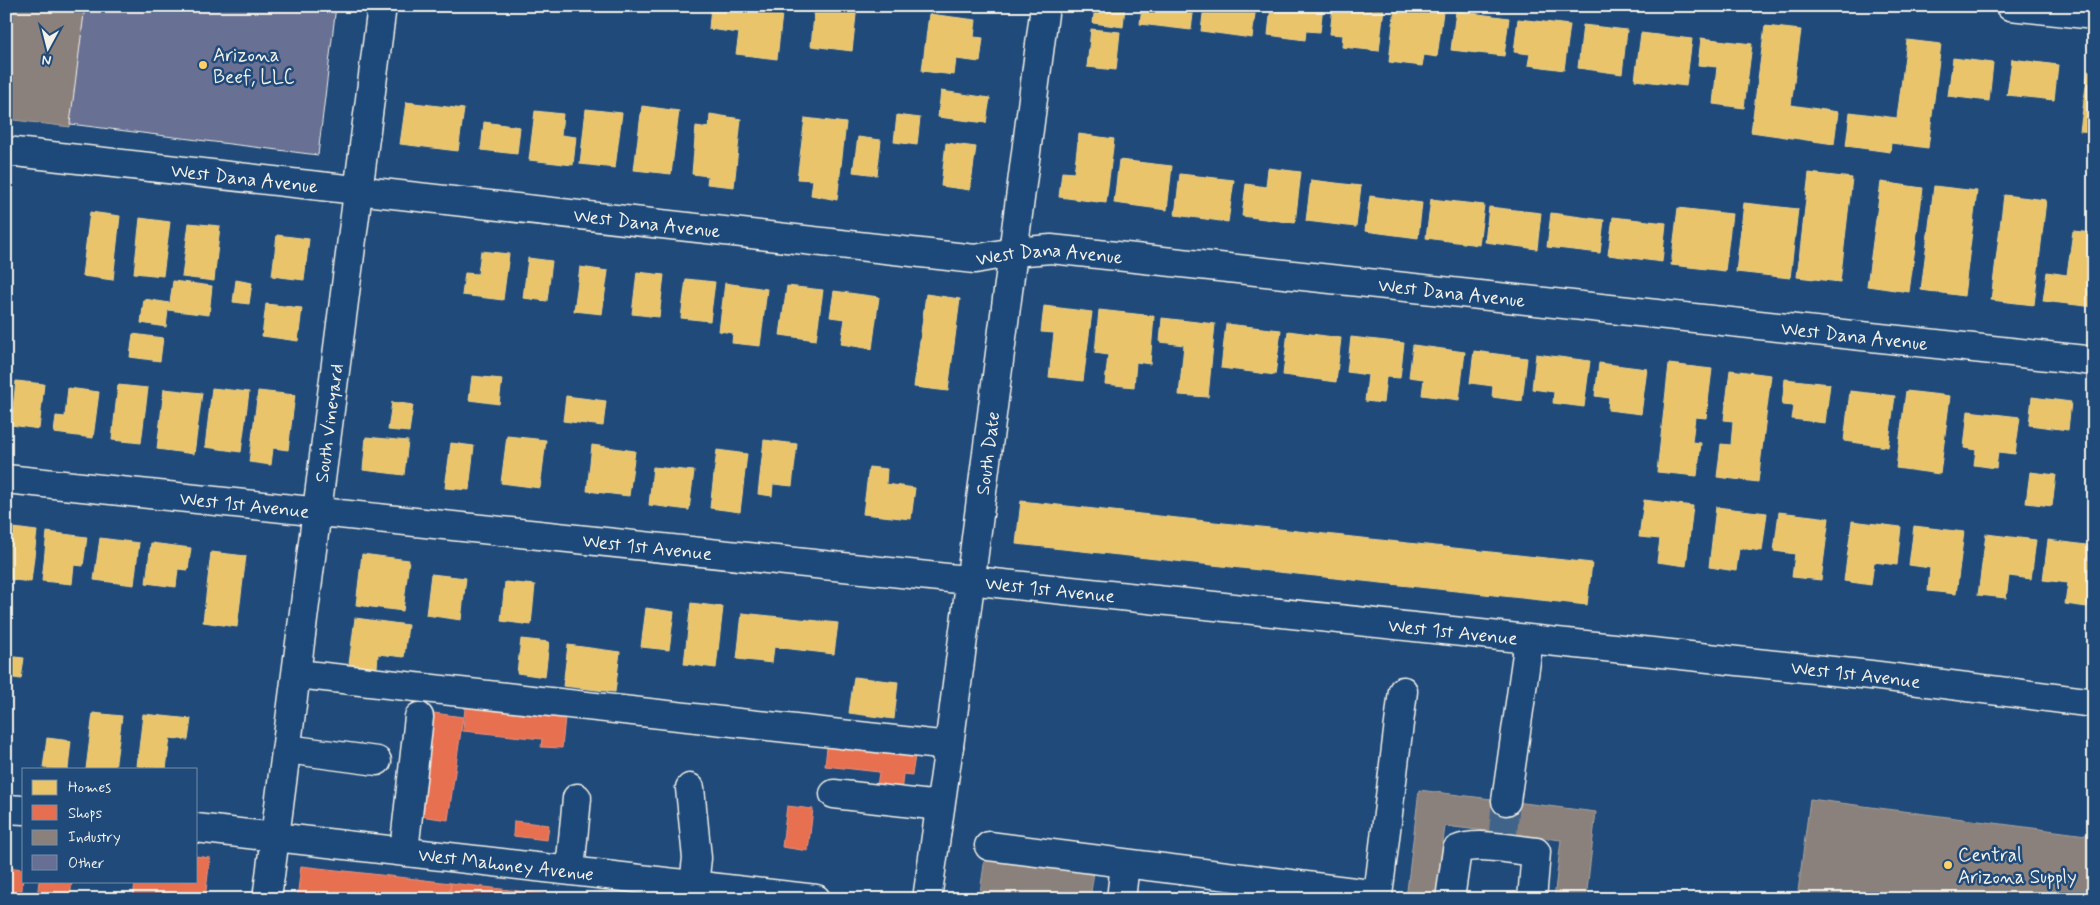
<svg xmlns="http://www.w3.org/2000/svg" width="2100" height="905" viewBox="0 0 2100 905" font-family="Mynerve,sans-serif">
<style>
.homes{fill:#e9c46a;stroke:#ecd290}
.shops{fill:#e76f51;stroke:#eb967e}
.industry{fill:#8a817c;stroke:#aaa39c}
.building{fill:#686f94;stroke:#f4f1e8}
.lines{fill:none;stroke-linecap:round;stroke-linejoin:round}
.minor-tunnel{stroke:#3f638a;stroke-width:28;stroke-dasharray:28 14;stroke-linecap:butt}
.minor-casing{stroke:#f4f1e8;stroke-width:31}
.minor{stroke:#1f4a7a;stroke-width:28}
.poi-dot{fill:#ffd166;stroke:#1f4a7a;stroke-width:2}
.labels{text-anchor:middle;stroke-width:5;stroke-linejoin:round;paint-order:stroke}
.poi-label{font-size:19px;fill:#f4f1e8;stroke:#1f4a7a;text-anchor:start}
.street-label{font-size:19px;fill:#f4f1e8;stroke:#1f4a7a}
</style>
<rect width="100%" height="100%" fill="#1f4a7a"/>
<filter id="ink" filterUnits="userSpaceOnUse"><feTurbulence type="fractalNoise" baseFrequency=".02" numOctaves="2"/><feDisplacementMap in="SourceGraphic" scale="10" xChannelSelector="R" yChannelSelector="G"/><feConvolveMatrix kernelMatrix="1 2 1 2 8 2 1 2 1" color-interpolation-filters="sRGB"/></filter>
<g filter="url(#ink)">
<g class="homes">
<path d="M711,6H775L774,13L782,14L777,59L736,54L739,33L709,29Z"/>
<path d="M815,6H857L852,51L811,46Z"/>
<path d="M1095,6H1125L1123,27L1093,23Z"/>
<path d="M1142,6H1194L1191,30L1140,24Z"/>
<path d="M1204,6H1256L1252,38L1201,31Z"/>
<path d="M1271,6H1323L1320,32L1306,31L1305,40L1268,35Z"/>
<path d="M1333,6L1384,8L1379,51L1342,47L1343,35L1330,34Z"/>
<path d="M1395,6L1443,12L1437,57L1424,55L1422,66L1389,62Z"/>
<path d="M1456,11L1509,18L1504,56L1451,50Z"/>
<path d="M929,14L976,20L974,37L983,38L980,62L956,59L954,75L922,71Z"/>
<path d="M1518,19L1570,25L1564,70L1528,65L1530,54L1514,52Z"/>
<path d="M1583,25L1627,30L1622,74L1578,68Z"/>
<path d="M1765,26L1801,30L1791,105L1838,112L1834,144L1751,132Z"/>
<path d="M1091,29L1120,32L1116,70L1087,67Z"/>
<path d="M1641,33L1692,39L1686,86L1635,80Z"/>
<path d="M1701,38L1752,44L1744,108L1713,104L1717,67L1698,65Z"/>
<path d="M1907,40L1941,44L1928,148L1891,143L1890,152L1846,146L1850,112L1897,118Z"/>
<path d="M1953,58L1993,63L1989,101L1948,96Z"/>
<path d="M2012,59L2058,65L2054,100L2007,95Z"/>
<path d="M2088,71L2094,72V132L2080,131Z"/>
<path d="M941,91L990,98L986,123L938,117Z"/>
<path d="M406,102L464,109L458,151L400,144Z"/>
<path d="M642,106L679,111L671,174L634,170Z"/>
<path d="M586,109L622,113L615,168L580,164Z"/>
<path d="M535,111L563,114L561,135L576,137L573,165L529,160Z"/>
<path d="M710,114L741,119L734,187L707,184L708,176L692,174L696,126L709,128Z"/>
<path d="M897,115L920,118L917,145L894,142Z"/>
<path d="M805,118L846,123L837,200L811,195L813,180L797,179Z"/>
<path d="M484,122L520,127L517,154L481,150Z"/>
<path d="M1079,134L1114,139L1106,203L1059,197L1062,172L1074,173Z"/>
<path d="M858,137L881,140L877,175L853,172Z"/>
<path d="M946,143L976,147L970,190L941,186Z"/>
<path d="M1119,160L1172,166L1167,210L1114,203Z"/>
<path d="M1268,168L1301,172L1295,223L1242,216L1246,184L1266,187Z"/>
<path d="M1809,173L1852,178L1840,282L1797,277Z"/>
<path d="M1180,174L1234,180L1228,222L1175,215Z"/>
<path d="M1311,180L1361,186L1356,227L1306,221Z"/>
<path d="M1881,182L1923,188L1909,292L1867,286Z"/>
<path d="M1934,186L1977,191L1964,296L1921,290Z"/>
<path d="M2004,195L2046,200L2034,305L1991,300Z"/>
<path d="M1370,196L1422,203L1418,238L1365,231Z"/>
<path d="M1431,199L1484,205L1479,245L1426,238Z"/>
<path d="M1744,203L1798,209L1790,278L1736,272Z"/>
<path d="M1489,207L1541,213L1537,249L1485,242Z"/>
<path d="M1678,208L1732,214L1725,271L1671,265Z"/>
<path d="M90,212L120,216L113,280L82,276Z"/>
<path d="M1551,213L1604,220L1600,253L1547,247Z"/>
<path d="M1613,217L1666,223L1662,262L1608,255Z"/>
<path d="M140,218L170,222L163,276L134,273Z"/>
<path d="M189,223L220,226L214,281L182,277Z"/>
<path d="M2073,231L2094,233V307L2043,301L2047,272L2067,275Z"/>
<path d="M277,235L309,239L304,280L272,276Z"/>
<path d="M481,251L509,254L503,300L462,295L465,273L478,274Z"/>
<path d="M528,258L552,261L547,301L523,298Z"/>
<path d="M580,267L608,271L602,314L574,311Z"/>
<path d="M637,272L664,275L659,317L632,314Z"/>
<path d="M686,279L715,282L710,321L681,318Z"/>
<path d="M236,280L252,283L249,304L233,302Z"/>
<path d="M173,281L212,286L209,315L168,310L166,327L141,323L144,299L170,303Z"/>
<path d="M725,283L767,289L760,346L732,343L733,333L719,331Z"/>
<path d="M787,286L823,290L816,340L780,335Z"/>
<path d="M834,291L879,297L872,349L841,344L845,319L830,317Z"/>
<path d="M926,294L960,299L948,391L914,387Z"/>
<path d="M266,304L302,308L298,341L262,336Z"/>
<path d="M1044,306L1092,312L1083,381L1049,377L1054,333L1041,332Z"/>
<path d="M1099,310L1154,316L1150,364L1136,362L1134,387L1105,384L1108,355L1095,353Z"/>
<path d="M1162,318L1215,324L1208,397L1179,395L1184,345L1160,342Z"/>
<path d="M1226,324L1281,330L1275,375L1221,368Z"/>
<path d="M1288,331L1341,338L1336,382L1283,375Z"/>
<path d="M133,334L163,338L160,361L130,357Z"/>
<path d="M1351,337L1404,343L1400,378L1386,377L1383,403L1365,401L1368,375L1347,372Z"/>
<path d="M1413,345L1465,352L1459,400L1422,395L1424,379L1409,377Z"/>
<path d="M1474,351L1527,358L1522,401L1492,397L1493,386L1470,383Z"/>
<path d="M1536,354L1590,361L1584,407L1553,403L1554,392L1532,389Z"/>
<path d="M1599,363L1647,369L1641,414L1608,410L1609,398L1595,396Z"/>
<path d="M1669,364L1712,369L1706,418L1695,417L1692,442L1701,443L1697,476L1657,472Z"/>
<path d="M1730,370L1771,375L1758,482L1717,477L1721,444L1731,445L1733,421L1724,420Z"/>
<path d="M472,376L502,379L499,404L469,400Z"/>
<path d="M1785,379L1830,384L1825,423L1792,419L1794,406L1782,405Z"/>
<path d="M16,381L44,384L39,429L11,425Z"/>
<path d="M118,385L148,388L141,443L112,440Z"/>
<path d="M68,388L99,392L93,438L54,433L56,416L65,417Z"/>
<path d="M212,388L249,392L241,452L205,447Z"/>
<path d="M164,389L202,393L194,454L157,449Z"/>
<path d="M258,391L295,395L288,450L273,448L271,465L249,462Z"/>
<path d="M1850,391L1895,396L1888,447L1844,441Z"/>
<path d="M1906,391L1950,396L1940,474L1896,468Z"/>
<path d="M566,396L606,401L603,426L563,421Z"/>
<path d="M2032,397L2071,402L2068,430L2029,425Z"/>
<path d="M392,402L413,405L409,432L388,430Z"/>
<path d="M1968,411L2020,417L2015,454L1998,452L1996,468L1974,465L1976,450L1964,448Z"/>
<path d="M507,436L546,440L540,488L501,483Z"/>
<path d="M366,437L408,441L404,475L363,470Z"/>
<path d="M764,440L797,444L792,486L773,484L772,496L758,494Z"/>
<path d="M451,443L474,446L469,490L445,488Z"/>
<path d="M592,445L635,451L629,496L587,491Z"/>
<path d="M717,450L747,454L740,512L710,508Z"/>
<path d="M653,467L694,471L689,510L649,505Z"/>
<path d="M869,467L887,469L886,484L915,488L911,519L863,514Z"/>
<path d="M2030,472L2056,475L2052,506L2026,503Z"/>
<path d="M1644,500L1693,506L1686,566L1657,562L1660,539L1639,537Z"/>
<path d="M1021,501L1592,563L1587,605L1016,544Z"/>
<path d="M1716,507L1767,513L1762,551L1739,548L1736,571L1709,567Z"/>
<path d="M1779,512L1829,518L1821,580L1792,577L1795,554L1774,551Z"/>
<path d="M1852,521L1901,527L1897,565L1874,562L1871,585L1844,581Z"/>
<path d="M1914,526L1964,532L1956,594L1928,591L1930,568L1909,565Z"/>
<path d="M6,527L37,531L31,582L6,579Z"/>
<path d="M47,532L87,537L83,566L74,565L72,584L42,581Z"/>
<path d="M1986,534L2036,540L2031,579L2009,576L2006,598L1978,595Z"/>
<path d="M100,538L139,543L134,585L94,580Z"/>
<path d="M2048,540L2094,546L2087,607L2065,604L2068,583L2043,580Z"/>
<path d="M151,543L191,548L188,570L178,569L176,587L146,583Z"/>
<path d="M211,552L246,556L237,627L203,622Z"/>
<path d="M362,554L409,560L403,611L356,605Z"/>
<path d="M431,574L466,578L461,620L426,615Z"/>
<path d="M505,582L535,585L531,625L501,621Z"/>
<path d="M691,603L723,607L716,668L684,664Z"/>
<path d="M646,608L674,612L669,650L641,647Z"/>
<path d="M742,613L838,623L834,654L774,647L772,663L737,659Z"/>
<path d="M355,618L408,625L404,657L378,654L377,668L349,664Z"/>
<path d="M521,639L549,642L545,677L517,673Z"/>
<path d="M568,645L620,652L615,692L563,686Z"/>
<path d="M6,656L24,658L21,679L6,677Z"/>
<path d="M854,677L898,682L894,719L849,713Z"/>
<path d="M93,713L122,716L115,769H86Z"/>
<path d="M143,714L191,719L188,740L170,738L166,769L137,766Z"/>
<path d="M47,738L71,741L68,769L43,768Z"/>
</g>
<g class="shops">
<path d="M465,707L565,717L562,748L541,747L542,739L463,731Z"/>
<path d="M434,713L463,717L448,820L413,815L430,741Z"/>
<path d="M827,747L915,756L912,775L903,774L901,795L876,793L879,772L825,766Z"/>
<path d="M787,806L813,809L808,851L782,847Z"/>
<path d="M514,821L549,825L547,840L513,836Z"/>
<path d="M196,856L210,858L205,899H133L135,881H196Z"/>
<path d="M301,866L451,883L449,899H297Z"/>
<path d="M6,867L24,869L21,899H6Z"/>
<path d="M39,881H72L70,899L37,898Z"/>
<path d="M451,883L585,899H449Z"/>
</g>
<g class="industry">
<path d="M6,6H85L70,127L6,119Z"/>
<path d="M1419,790L1596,812L1586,899H1554L1561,840L1445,826L1436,899H1406Z"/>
<path d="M1810,799L2094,836L2093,899H1797Z"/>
<path d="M985,858L1094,872L1090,899H979Z"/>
</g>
<path class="building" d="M85,6H336L318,155L70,124Z"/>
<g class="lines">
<path class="minor-tunnel" d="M1503,833L1506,801"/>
<defs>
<g id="minor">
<path d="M2010,6L2094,15"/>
<path id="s1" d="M6,151L975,259L1013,252L1051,249L2094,361"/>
<path id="s2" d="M6,479L1871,675L2094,703"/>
<path d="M297,674L949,746"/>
<path d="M287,749L377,761"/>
<path d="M690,788L697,858L694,885"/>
<path d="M834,794L940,806"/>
<path d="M1506,801L1529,640"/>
<path d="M6,809L24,810"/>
<path id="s3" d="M196,828L816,899"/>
<path d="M989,846L1378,895L1403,691"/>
<path d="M404,851L419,717"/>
<path d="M570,870L577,798"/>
<path id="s4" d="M267,899L382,6"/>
<path id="s5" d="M927,899L949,746L1045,6"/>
<path d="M1121,899L1125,864"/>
<path d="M1450,899L1457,850C1476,841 1515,850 1536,852L1532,899"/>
</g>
</defs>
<use href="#minor" class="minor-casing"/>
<use href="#minor" class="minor"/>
</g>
</g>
<g class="poi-dot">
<circle cx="203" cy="65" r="5"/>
<circle cx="1948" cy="865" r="5"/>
</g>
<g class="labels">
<g class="poi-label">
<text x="213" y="61">Arizona<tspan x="213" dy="22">Beef, LLC</tspan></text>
<text x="1958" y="861">Central<tspan x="1958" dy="22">Arizona Supply</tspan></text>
</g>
<g class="street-label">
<text dy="7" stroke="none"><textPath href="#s1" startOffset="240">West Dana Avenue</textPath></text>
<text dy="7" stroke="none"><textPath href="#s1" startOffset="645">West Dana Avenue</textPath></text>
<text dy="7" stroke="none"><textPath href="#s1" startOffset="1050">West Dana Avenue</textPath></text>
<text dy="7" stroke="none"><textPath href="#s1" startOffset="1455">West Dana Avenue</textPath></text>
<text dy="7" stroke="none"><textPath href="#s1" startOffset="1860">West Dana Avenue</textPath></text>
<text dy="7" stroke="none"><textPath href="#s4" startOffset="480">South Vineyard</textPath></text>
<text dy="7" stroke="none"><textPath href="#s5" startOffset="450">South Date</textPath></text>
<text dy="7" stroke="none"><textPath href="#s2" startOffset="240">West 1st Avenue</textPath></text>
<text dy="7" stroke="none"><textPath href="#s2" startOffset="645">West 1st Avenue</textPath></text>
<text dy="7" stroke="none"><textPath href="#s2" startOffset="1050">West 1st Avenue</textPath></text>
<text dy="7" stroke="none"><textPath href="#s2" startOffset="1455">West 1st Avenue</textPath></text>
<text dy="7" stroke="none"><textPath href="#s2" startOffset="1860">West 1st Avenue</textPath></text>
<text dy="7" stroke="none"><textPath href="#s3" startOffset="312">West Mahoney Avenue</textPath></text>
</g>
</g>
<rect width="2100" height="905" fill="none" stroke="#1f4a7a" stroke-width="25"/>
<rect x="12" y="12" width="2075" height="880" fill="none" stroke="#f4f1e8" stroke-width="2" filter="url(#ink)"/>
<rect x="22" y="768" width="175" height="115" fill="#1f4a7a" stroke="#748da6"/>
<rect x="32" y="780" width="25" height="15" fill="#e9c46a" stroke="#748da6"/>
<text x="68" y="792" font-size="15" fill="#f4f1e8">Homes</text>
<rect x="32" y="805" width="25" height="15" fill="#e76f51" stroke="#748da6"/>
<text x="68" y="818" font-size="15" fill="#f4f1e8">Shops</text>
<rect x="32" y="830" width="25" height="15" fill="#8a817c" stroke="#748da6"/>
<text x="68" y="842" font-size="15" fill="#f4f1e8">Industry</text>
<rect x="32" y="855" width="25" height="15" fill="#686f94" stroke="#748da6"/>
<text x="68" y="868" font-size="15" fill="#f4f1e8">Other</text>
<g transform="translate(48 48) rotate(187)" stroke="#1f4a7a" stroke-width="4" paint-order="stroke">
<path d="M0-4L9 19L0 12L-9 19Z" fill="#f4f1e8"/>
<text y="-8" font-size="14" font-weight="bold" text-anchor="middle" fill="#f4f1e8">N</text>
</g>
</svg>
